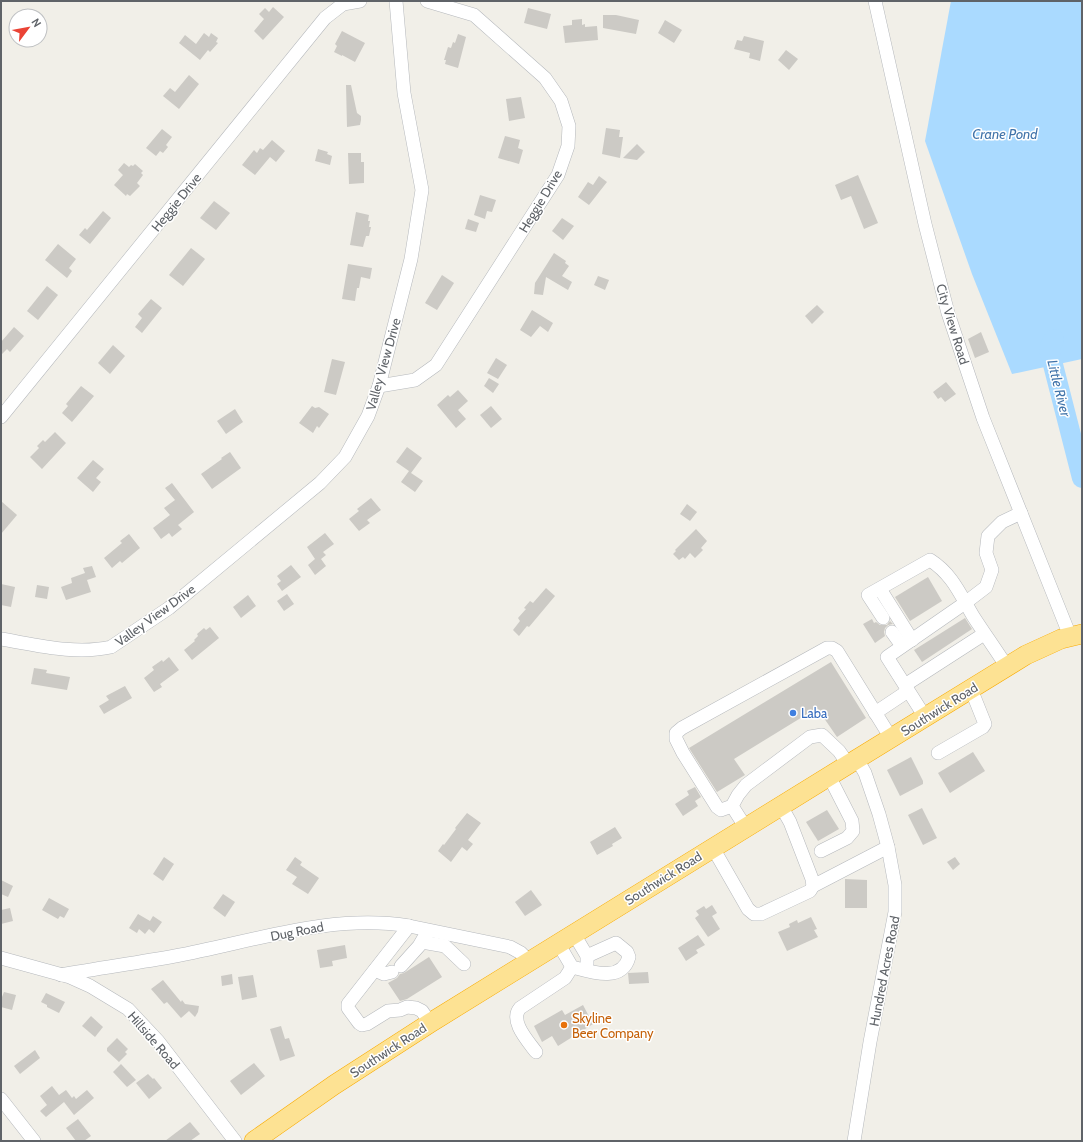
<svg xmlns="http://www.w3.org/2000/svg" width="1083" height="1142" viewBox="0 0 1083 1142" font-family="Cabin,sans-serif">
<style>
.water{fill:#aadaff}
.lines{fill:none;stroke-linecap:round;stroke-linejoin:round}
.river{stroke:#aadaff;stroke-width:20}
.building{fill:#cccac5}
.minor-casing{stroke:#b5b8bc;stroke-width:14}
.highway-casing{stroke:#f9ab00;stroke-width:20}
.minor{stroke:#fff;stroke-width:13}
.highway{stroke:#fde293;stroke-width:19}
.shop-dot{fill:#3f7fe0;stroke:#fff;stroke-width:1.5}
.food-dot{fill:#e8710a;stroke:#fff;stroke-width:1.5}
.labels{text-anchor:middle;stroke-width:3;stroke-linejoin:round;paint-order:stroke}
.street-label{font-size:13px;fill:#5f6368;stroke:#fff}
.shop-label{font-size:13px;fill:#366cbe;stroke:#fff;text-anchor:start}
.food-label{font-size:13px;fill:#c56008;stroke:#fff;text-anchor:start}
.water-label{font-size:14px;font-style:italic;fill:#4174aa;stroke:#fff}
</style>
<rect width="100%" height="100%" fill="#f1efe8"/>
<path class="water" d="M951,1H1082V359L1012,374L972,274L925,141Z"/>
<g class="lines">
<path class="river" d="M1054,339L1049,349L1082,478"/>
</g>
<g class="building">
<path d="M273,7L284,17L263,40L254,31L264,19L259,14L265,8L269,12Z"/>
<path d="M528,8L551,14L547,29L524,23Z"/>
<path d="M603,15H616L639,20L636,34L603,28Z"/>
<path d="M582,19V25L585,24V27L597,26L598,40L565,43L563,26L572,25V20Z"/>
<path d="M665,20L682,30L674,43L658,33Z"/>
<path d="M342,31L365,43L355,62L342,55V56L334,52L337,46L335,44Z"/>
<path d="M204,33L209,37L211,33L218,38L216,42L218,43L210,52L208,50L200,60L179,43L185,35L196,44Z"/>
<path d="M458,34L466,37L458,68L445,64L446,60H444L448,47L451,48L453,42L455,43Z"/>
<path d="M744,36L764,41L760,61L749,58L750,53L734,49L737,40L742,41Z"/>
<path d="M786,50L798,59L789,70L778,60Z"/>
<path d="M189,75L199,84L179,109L163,96L170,88L175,92Z"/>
<path d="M346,85H351L357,113L361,116V120L360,125L347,127Z"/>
<path d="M521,97L525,118L509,121L506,99Z"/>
<path d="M606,128L620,130L619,137H623L620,158L602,154Z"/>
<path d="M162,129L172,137L166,145L168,147L163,153L160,151L156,156L146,148Z"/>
<path d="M505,136L520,140L518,148L523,150L519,164L498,158Z"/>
<path d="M272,140L285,151L276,162L270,157L255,175L242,165L254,150L257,153L260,148L263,150Z"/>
<path d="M637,144L645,152L637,160L623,158Z"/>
<path d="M318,149L328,152L327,154L332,156L330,165L315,161Z"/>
<path d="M348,153H361V162H364V183L349,184Z"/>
<path d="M124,163L129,167L131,165L133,166L135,164L143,171L141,173L143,175L137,183L140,186L130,196L127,194L126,196L114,185L123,175L118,170Z"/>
<path d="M858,175L878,223L864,229L851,196L841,200L835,185Z"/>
<path d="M599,176L607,182L589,205L578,197L588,182L593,185Z"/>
<path d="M480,195L496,200L492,212L487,211L485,219L474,215Z"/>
<path d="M214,201L230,213L216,230L200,218Z"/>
<path d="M103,211L111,218L90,244L79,235L85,228L87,230Z"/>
<path d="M356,212L369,215L368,221H370L369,227H371L369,236H366L363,247L350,245Z"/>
<path d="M562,218L574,226L563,240L552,231Z"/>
<path d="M468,219L479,223L476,232L465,229Z"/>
<path d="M58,244L76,259L69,268L72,271L67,278L45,260Z"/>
<path d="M191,248L205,259L183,286L169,275Z"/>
<path d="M554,253L566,261L565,263L569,266L562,276L572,282L568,290L546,277L543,295L534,294L535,283Z"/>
<path d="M348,264L372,268L370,279L361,277L359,288H357L355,301L342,299Z"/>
<path d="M442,275L454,283L437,310L425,303Z"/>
<path d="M598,276L609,280L605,290L594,285Z"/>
<path d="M47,286L58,295L38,320L27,311Z"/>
<path d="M151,299L162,308L142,333L135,327L142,318L138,314Z"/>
<path d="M817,305L824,312L812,324L805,316Z"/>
<path d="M532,310L553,323L548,332L540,326L531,337L520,330Z"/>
<path d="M14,327L24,336L10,352L7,349L1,355V342Z"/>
<path d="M981,332L989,352L975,358L968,339Z"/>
<path d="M113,345L125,356L110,374L98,363Z"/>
<path d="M496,358L507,365L498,379L487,373Z"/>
<path d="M332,359L345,362L336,395L324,392Z"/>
<path d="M489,378L499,384L493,393L484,386Z"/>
<path d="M946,382L956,394L945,402L941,397L938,399L933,392Z"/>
<path d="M81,386L94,396L72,422L62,413L68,406L66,404Z"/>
<path d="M458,390L468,401L458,410L466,419L456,428L437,405L448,395L450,397Z"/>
<path d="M312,406L315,408L319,407L329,414L319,428L317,426L313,433L299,423Z"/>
<path d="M491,406L502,419L491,428L480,415Z"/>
<path d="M235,409L243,422L226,434L217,421Z"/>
<path d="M55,432L66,443L42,469L30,457L39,448L37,446L43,440L45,442Z"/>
<path d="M407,447L422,458L411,473L423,481L415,492L401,482L409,471L396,462Z"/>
<path d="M230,452L241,468L212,489L201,474L222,459L221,458Z"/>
<path d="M93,460L104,469L96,478L101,482L93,492L77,478Z"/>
<path d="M172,483L194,512L178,525L182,529L172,537L169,533L161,539L153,528L170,515L164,508L175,500L165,488Z"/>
<path d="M371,498L381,510L367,520L370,523L359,531L349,519L359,511L357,509Z"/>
<path d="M1,501L17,515L1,534Z"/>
<path d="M687,504L697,512L690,521L680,514Z"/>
<path d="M696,529L707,541L701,548L703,550L695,558L690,553L685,559L683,557L679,560L673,554L676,551L675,550Z"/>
<path d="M325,533L334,544L323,552L326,555L321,559L326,566L315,575L308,565L315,559L307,547Z"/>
<path d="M129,534L140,548L122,563L120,561L112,568L104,558L122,543L120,541Z"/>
<path d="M291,565L301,577L282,591L277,584L281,581L277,576Z"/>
<path d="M92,566L96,577L87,580L91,592L66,600L61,587L72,583L71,578L85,573L83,568Z"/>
<path d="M928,577L942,601L910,621L895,597Z"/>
<path d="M1,584L15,587L11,607L1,605Z"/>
<path d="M37,585L49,587L47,599L35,597Z"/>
<path d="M546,588L555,596L529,627L527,626L519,636L513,630L520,621L518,618L526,609L524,608L530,601L533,603Z"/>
<path d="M287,594L294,604L284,611L277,601Z"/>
<path d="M248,595L256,606L241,618L233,607Z"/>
<path d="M965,618L972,629L922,662L914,650Z"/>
<path d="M872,619L874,623L876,622L880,625H887L890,621L893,624L888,625L885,628L884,632L885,636L875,643L863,624Z"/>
<path d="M210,627L219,638L192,660L184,650L195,641L194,640L198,636L197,634L204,628L206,630Z"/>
<path d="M169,657L179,670L160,684L162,687L154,692L144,678L154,670L152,667L162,660L163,662Z"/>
<path d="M831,662L866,718L837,737L817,708L734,759L745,775L717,792L689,748Z"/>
<path d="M34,668L47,670L46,673L70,677L67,690L31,684Z"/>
<path d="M125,686L132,698L104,714L99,706L109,700L106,696Z"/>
<path d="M973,752L985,771L950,793L938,773Z"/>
<path d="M911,757L923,781V784L900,796L887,770Z"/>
<path d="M695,787L701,797L695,801L698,806L683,816L675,804L689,795L687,791Z"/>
<path d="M922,808L937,838L923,845L908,815Z"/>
<path d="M827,810L839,829L818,841L806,822Z"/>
<path d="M467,813L481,823L468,840L473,844L467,851L462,847L451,862L438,851L443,844L444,845L456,829L455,828Z"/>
<path d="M615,827L622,838L612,844L613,846L597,855L590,842Z"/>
<path d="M164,857L174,864L163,881L153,874Z"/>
<path d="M295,857L302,862L300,865L319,878L308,894L292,884L297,877L286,870Z"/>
<path d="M955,857L960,864L953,870L947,862Z"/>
<path d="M845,879L867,880V908H845Z"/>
<path d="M1,880L13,886L8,897L1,894Z"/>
<path d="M531,890L542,905L525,916L515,902Z"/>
<path d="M223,894L235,902L225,917L213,908Z"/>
<path d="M49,898L69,909L64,918L60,916L58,919L42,910Z"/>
<path d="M712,905L717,913L712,916L720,929L708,937L695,918L699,915L696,911L704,906L706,909Z"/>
<path d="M10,908L13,921L1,924V910Z"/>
<path d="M138,914L150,921L153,916L162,922L154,933L149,929L145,934L139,929L137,933L129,928Z"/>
<path d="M811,917L817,929L814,930L818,937L787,951L778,932L790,927L789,924L797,920L798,923Z"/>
<path d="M698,935L705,945L696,950L698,953L686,961L678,948Z"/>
<path d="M345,945L347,958L332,961L333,966L320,968L317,950Z"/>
<path d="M429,957L442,977L407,999L400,1001L388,983L397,978L400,974L404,973Z"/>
<path d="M648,972L649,983L629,984L628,973Z"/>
<path d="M232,974L233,984L222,986L221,976Z"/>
<path d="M253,975L257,997L242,1000L238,977Z"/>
<path d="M163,980L181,1002L182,1000L185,1004L199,1006L198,1012L195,1017L189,1011L181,1018L167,1002L164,1004L151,989Z"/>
<path d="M4,992L16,995L12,1010L1,1007V996L2,997Z"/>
<path d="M46,993L65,1002L59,1013L47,1007V1005L41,1002Z"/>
<path d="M583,1005L593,1024L558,1046L552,1036L542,1042L534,1026L562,1010L565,1015Z"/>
<path d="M91,1016L103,1027L95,1037L82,1026Z"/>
<path d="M281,1026L285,1039L289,1038L295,1056L280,1061L270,1029Z"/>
<path d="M117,1038L128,1049L125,1052L127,1054L119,1062L107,1051V1048Z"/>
<path d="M35,1050L40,1058L20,1074L14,1066Z"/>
<path d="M254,1063L265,1076L241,1095L230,1081Z"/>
<path d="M121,1064L136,1080L127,1087L113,1072Z"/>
<path d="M148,1074L153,1079L154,1078L162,1088L149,1099L136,1083Z"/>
<path d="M52,1086L59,1095L66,1090L72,1098L74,1096L76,1099L87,1090L94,1098L74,1115L64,1102L46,1117L40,1111L47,1105L40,1096Z"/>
<path d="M78,1119L91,1136L84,1141H76L66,1128Z"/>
<path d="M190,1122L200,1134L190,1141H165Z"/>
</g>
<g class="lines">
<defs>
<g id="minor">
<path d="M875,1L925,224L948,313L983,418L1070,636"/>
<path d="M379,386L415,380L436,365L558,175L568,146L569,126L561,101L545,78L474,15L427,1"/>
<path d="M1,417L325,18L343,4L360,1"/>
<path d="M880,589L912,640"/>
<path d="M883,618L868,595L930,560C952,574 960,594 973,616C984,633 996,650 1007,667"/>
<path d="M892,632L902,646"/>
<path d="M1,639C37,645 75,655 111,647L169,608L320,483L345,457L368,416L379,386L411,259L422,190L404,93L396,1"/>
<path d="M905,685L984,634"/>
<path d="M875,713L908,691"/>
<path d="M925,717L887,657L965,603L986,587L992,570L986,553L988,536L1002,522L1021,513"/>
<path d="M938,753L983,727L985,724L971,689"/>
<path d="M732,806L721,810L717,807L683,753L676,739V733L682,728L827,648H832L837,651L891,738"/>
<path d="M746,828L732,806L738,795L746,785L810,737L822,735L839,751L848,764"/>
<path d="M713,848L748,909L754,914H761L810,891L813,886L812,879L790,822L781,806"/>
<path d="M821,851L847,838L853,831L852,821L829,776"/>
<path d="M813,886L888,847"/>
<path d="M409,926L348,1004V1008L359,1023L362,1025L367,1024L388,1011L400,1010L407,1007L416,1008L422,1011L430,1023"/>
<path d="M574,934L587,956V964"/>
<path d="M422,942L445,946L464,964"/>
<path d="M558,943L572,967C591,972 622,983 629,957L627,952L616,943L587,956"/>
<path d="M1,958L70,977L90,986L128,1009L158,1041L235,1141"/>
<path d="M401,966L419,946L426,934"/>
<path d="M375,970L384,974L392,972"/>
<path d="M61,975C99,968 137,963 175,956C252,942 331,913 409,926L510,947L521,953L529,961"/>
<path d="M536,1052C528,1041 509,1021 520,1008L565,978L572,967"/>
<path d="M1,1099L34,1141"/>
<path d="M854,1141L870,1042L895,912V885L888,847L879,814L865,773L857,759"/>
</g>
<path id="highway" d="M254,1141L334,1085L430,1023L857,759L1026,655L1061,639L1082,634"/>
</defs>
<use href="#minor" class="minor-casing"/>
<use href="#highway" class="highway-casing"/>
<use href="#minor" class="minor"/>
<use href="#highway" class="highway"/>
</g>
<circle class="shop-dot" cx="793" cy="713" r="4"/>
<circle class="food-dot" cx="564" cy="1025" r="4"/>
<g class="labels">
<g class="street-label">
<text transform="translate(540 201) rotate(-59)" y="5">Heggie Drive</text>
<text transform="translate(176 202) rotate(-51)" y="5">Heggie Drive</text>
<text transform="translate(953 324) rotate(73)" y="5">City View Road</text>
<text transform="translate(383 364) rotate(-74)" y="5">Valley View Drive</text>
<text transform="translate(155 615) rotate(-36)" y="5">Valley View Drive</text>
<text transform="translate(939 709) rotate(-32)" y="5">Southwick Road</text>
<text transform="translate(663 878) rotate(-32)" y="5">Southwick Road</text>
<text transform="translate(297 931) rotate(-11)" y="5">Dug Road</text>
<text transform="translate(884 971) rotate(-79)" y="5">Hundred Acres Road</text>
<text transform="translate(154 1040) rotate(49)" y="5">Hillside Road</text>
<text transform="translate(388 1050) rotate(-33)" y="5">Southwick Road</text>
</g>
<g class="shop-label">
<text x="801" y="718">Laba</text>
</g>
<g class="food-label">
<text x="572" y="1023">Skyline<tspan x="572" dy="15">Beer Company</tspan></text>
</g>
<g class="water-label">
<text x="1005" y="139">Crane Pond</text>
<text transform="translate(1059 388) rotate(76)" y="5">Little River</text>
</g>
</g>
<rect width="1083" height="1142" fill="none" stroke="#5f6368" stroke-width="4"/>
<g transform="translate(28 28) rotate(58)"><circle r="19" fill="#ffffff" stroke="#bfc1c3"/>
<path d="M0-3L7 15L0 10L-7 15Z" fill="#ea4335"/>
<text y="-6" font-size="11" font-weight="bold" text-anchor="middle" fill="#5f6368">N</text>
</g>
</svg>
